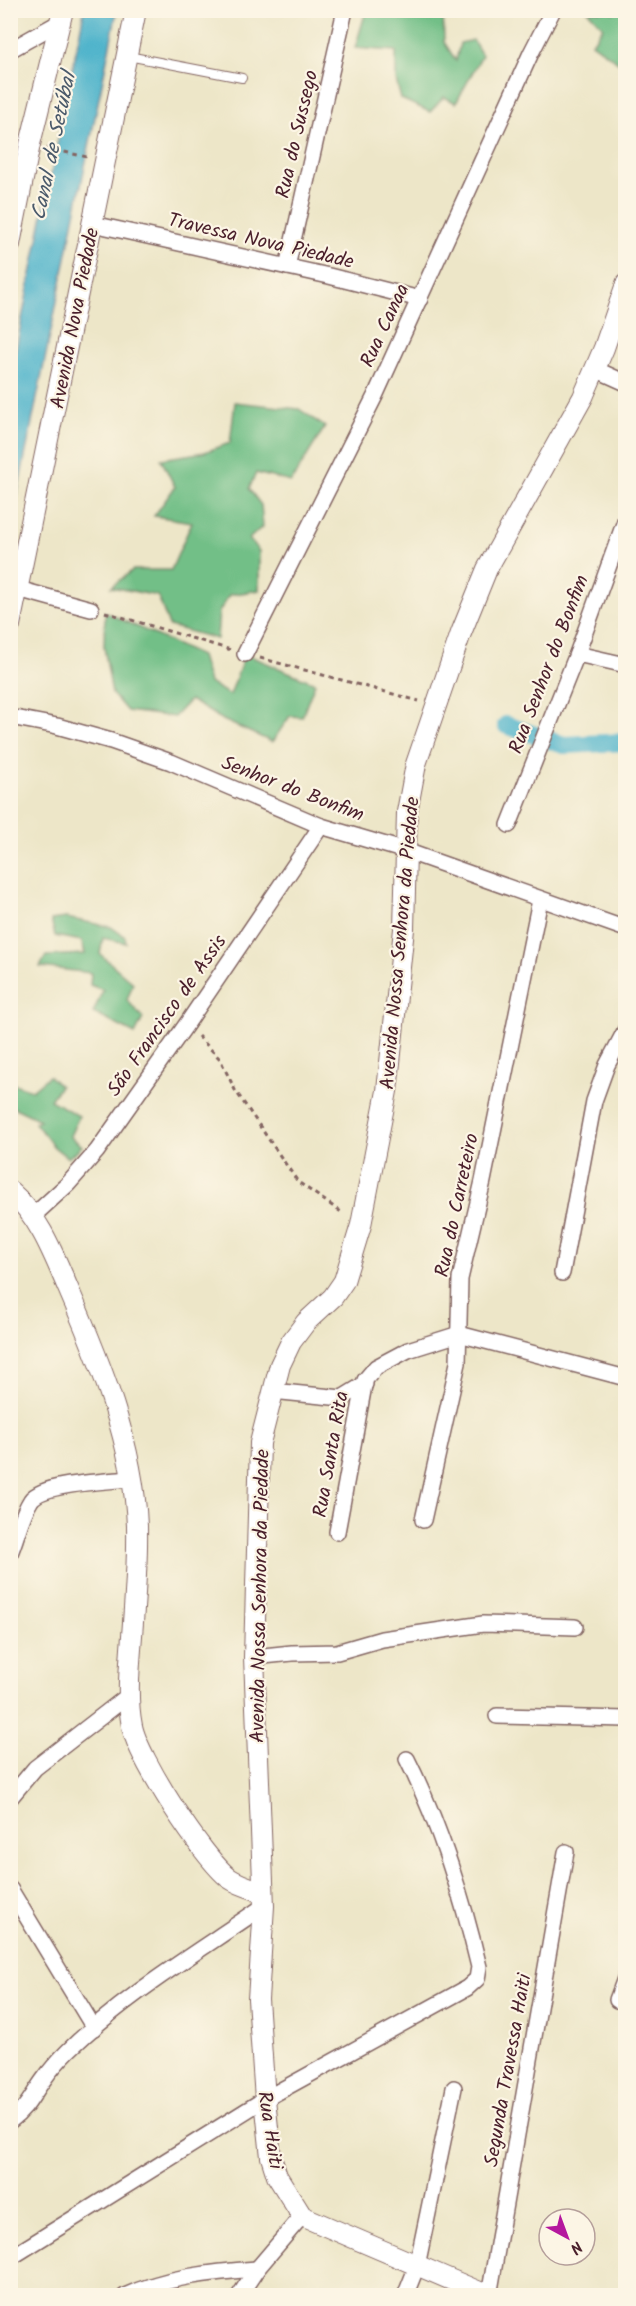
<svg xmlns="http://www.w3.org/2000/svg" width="636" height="2306" viewBox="0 0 636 2306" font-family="Kalam,sans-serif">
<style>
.forest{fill:#72bf87;stroke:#5e6f59;stroke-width:1.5}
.water{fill:#4db3cb;stroke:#4c697b;stroke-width:1.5}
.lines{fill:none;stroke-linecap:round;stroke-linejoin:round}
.canal{stroke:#4db3cb;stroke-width:18}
.service-casing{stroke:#836562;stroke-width:10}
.minor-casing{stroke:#836562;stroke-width:18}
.tertiary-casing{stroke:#836562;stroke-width:22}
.path{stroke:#836562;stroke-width:3;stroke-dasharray:4.5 4.5;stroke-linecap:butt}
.service{stroke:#fff;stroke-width:8}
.minor{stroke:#fff;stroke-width:15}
.tertiary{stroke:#fff;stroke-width:20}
.labels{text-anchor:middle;stroke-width:4.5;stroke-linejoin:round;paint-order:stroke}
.street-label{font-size:20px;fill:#4a1f2b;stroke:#fcf5e5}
.water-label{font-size:21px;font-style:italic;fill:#4b5a6b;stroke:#fcf5e5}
</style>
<rect width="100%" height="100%" fill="#fcf5e5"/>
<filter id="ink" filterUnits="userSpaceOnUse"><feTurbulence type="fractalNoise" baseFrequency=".0167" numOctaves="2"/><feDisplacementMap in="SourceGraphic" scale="12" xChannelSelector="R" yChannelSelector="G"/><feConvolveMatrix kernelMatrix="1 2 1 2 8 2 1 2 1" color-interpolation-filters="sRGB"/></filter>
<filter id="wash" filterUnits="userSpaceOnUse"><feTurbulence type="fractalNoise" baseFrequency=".008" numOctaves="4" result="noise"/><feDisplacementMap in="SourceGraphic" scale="24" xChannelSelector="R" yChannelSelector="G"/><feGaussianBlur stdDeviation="1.35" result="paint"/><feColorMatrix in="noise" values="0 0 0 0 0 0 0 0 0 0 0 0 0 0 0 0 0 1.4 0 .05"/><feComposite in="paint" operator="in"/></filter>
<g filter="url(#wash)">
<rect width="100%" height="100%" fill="#ede6c8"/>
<g class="forest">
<path d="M366,11H443L444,42L456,61L460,43L473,40L482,55L456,103L444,97L430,112L401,99L396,80V51L355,48Z"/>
<path d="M588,11H611L613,13L615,11H625V67L592,43L603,27Z"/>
<path d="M235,402L299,409L325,427L291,482L256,473L249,489L261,505L263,526L249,539L259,551V590L229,595L219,612L217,639L169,626L158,596L111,587L133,570H171L192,522L154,516L175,487L161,459L205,452L230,443Z"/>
<path d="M105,612L201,656L209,683L230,695L245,654L315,683L302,717L290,716L272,742L223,720L190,700L174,717L127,711L112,694L104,647Z"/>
<path d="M66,918L111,927L125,937L126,943L103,938L100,954L133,983L127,1000L143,1018L135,1034L93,1013L103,990L90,985L91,973L40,967L46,956L85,954L82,941L55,936L51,920Z"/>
<path d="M49,1076L60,1086L50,1100L79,1116L70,1136L82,1146L68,1158L54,1147L35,1123L40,1120L11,1106V1083L32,1090Z"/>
</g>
<path class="water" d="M84,11H117L11,524V373Z"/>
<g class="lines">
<path class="canal" d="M506,725L564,745L626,742"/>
</g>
</g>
<g filter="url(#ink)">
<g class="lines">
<defs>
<path id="service" d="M128,56L242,78"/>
<g id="minor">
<path d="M10,50L60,22"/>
<path d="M93,224L329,276L420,299"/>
<path d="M287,267L345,10"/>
<path d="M595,369L626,383"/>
<path d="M18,589L91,609"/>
<path d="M245,654L375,396L531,53L553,10"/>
<path d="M577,654L626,665"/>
<path d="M10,717L57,726L111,741L171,762L321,826L406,851L626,929"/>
<path d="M509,825L577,654L626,518"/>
<path d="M33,1216L68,1184L97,1151L186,1025L321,826"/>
<path d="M562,1273L594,1101L607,1065L626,1029"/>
<path d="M272,1391L342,1398L365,1384"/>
<path d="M423,1520L458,1363L460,1279L483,1181L540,900"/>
<path d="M337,1532L365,1380L376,1367L408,1350L459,1334L626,1378"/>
<path d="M10,1553C17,1537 21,1515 31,1500C43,1483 109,1481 131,1479"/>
<path d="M254,1657L292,1653L337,1652L382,1639L483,1624L575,1627"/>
<path d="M497,1716L626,1719"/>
<path d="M10,1798L35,1768L129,1695"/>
<path d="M10,1889L94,2028"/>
<path d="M617,2000L626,1976"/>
<path d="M10,2121C28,2108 32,2095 44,2079C51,2069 60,2059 68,2051C126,1994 198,1952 264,1906"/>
<path d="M10,2258L265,2099L467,1988L477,1979L479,1967C462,1895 440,1825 407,1759"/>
<path d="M125,2296C165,2277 213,2272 257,2269"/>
<path d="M239,2296L257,2269L302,2216"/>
<path d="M405,2296L417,2266L454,2088"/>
<path d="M489,2296L566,1852"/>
</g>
<g id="tertiary">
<path d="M10,244L30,144L63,10"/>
<path d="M10,625L136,10"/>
<path d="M10,1191C39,1216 53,1253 68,1288C100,1362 134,1444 137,1526C138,1567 134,1608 131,1649C129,1674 127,1701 132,1726C138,1758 203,1858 229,1878C239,1885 251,1888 263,1892"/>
<path d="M489,2296L302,2216L277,2176L271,2157L265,2099L258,1999L264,1906L254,1657L260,1443L280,1365L291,1342L306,1322L333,1297L344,1281L361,1225L387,1091L404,929L407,812L416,764L461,633L487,569L583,397L604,348L626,284"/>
</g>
</defs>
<use href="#service" class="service-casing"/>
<use href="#minor" class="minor-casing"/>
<use href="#tertiary" class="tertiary-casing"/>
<g class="path">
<path d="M47,148L87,157"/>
<path d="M105,612L231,650"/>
<path d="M260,658L419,701"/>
<path d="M198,1036L220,1059L235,1090L298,1182L344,1214"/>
</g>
<use href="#service" class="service"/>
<use href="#minor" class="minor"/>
<use href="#tertiary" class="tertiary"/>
</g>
</g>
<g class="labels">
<g class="street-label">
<text transform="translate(296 134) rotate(-77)" y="7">Rua do Sussego</text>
<text transform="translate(261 240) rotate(13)" y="7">Travessa Nova Piedade</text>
<text transform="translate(74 318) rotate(-79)" y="7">Avenida Nova Piedade</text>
<text transform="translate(384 325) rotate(-65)" y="7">Rua Canaa</text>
<text transform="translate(548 664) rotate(-69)" y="7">Rua Senhor do Bonfim</text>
<text transform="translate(293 788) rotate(21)" y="7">Senhor do Bonfim</text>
<text transform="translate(399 943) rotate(-85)" y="7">Avenida Nossa Senhora da Piedade</text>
<text transform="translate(166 1015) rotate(-55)" y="7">São Francisco de Assis</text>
<text transform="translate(456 1205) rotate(-78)" y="7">Rua do Carreteiro</text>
<text transform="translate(330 1454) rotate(-80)" y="7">Rua Santa Rita</text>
<text transform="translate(259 1596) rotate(-89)" y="7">Avenida Nossa Senhora da Piedade</text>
<text transform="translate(507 2070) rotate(-80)" y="7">Segunda Travessa Haiti</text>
<text transform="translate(271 2130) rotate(81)" y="7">Rua Haiti</text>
</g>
<g class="water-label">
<text transform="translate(53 146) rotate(-78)" y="7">Canal de Setúbal</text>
</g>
</g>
<rect width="636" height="2306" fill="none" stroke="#fcf5e5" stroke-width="36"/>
<g transform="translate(567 2237) rotate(139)"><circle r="28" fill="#fcf5e5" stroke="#b59f9b" stroke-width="1.5"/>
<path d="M0-4.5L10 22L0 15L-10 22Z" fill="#b5179e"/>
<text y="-9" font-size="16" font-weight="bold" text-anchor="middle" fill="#4a1f2b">N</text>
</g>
</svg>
